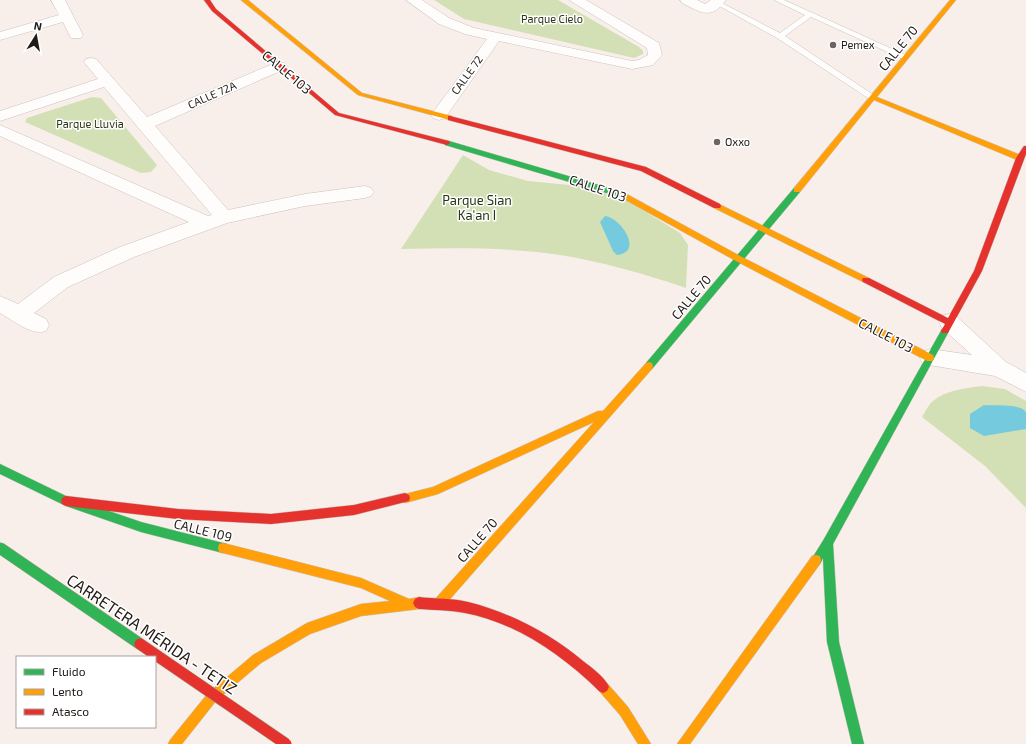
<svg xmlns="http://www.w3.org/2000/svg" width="1026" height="744" viewBox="0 0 1026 744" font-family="'Exo 2',sans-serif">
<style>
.green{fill:#d3e0b5}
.water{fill:#76cade}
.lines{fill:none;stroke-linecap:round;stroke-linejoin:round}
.lane-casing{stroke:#c9c1bd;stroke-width:1}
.street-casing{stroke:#c9c1bd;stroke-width:1}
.fast-casing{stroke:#c9c1bd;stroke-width:1}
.slow-casing{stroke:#c9c1bd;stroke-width:1}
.jam-casing{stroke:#c9c1bd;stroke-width:1}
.lane{fill:#fefdfc;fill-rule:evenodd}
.street{fill:#fefdfc;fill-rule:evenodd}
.fast{fill:#30b455;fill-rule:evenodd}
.slow{fill:#ff9f0a;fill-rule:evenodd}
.jam{fill:#e5322d;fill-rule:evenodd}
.fast-bridge-casing{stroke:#9c9f8b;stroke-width:12;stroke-linecap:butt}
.jam-bridge-casing{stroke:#9c9f8b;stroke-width:12;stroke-linecap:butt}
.fast-bridge{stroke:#30b455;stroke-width:11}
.jam-bridge{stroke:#e5322d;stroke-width:11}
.poi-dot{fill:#6c6561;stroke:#fff;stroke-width:1.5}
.labels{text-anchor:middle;stroke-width:3;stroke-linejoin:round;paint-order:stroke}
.far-park-label{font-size:11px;fill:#293614;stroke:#fff}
.far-poi-label{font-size:11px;fill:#211a16;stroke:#fff;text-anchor:start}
.far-street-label{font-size:11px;fill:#211a16;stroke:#fff}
.street-label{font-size:13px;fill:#211a16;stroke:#fff}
.park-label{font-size:13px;fill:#293614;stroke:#fff}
.near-street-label{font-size:16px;fill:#211a16;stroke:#fff}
</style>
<rect width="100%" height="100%" fill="#f8efeb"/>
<g class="green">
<path d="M434,0H558L639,47L643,51V54L634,58L464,19Z"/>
<path d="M92,97L101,98L157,165L151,172L141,173L25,122L27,118Z"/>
<path d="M463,155L489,170L528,181L580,186L625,199L680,233L688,245L686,288C645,274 603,262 560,255C507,247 454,248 401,249Z"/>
<path d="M982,386L1005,389L1026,401V508L985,466L922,417C925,412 929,404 933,401C946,390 966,388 982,386Z"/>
</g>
<g class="water">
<path d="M605,216C621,218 644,252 617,255L613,251L600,222Z"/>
<path d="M984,405C993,406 1023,403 1026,413C1026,417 1026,424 1026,429L984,436L970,428V414Z"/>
</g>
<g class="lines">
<defs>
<path id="lane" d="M716,0L780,33L805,15L774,0H784L910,57L903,59L811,17L785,36L878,98L874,100H871L777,38L714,3V1Z"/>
<g id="street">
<path d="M51,0H65L83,35L81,38H71L63,22L0,40V32L59,15Z"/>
<path d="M406,0H422L449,18L474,28L632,61L639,60L648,55L647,48L569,0H586L659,43L662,55L653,65L632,69L499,41L445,118L439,120L433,118L431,115L487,39L465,34L439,24Z"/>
<path d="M680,0H697L705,4L711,0H726C711,21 700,12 682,3Z"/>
<path d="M91,58L96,59L147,117L275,63H285L287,66L285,69L155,126L228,210L305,194L365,186L371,188L374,192L371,196L365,198L305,206L227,223L134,257L68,287L34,313L46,319L49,325L46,331C31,336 13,320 0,313V296L18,304L54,277L120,247L189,222L0,136V125L208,216L212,215L104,87L0,121V111L98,79L84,62L86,59Z"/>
<path d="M949,314L956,316L1006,362L1026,373V392L995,376L923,364L920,358L923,352L930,349L972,355L942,328L939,322L942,316Z"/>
</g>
<g id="fast">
<path d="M445,141H449L626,193L627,195L623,198L620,197L445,145Z"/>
<path d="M797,187L800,188V192L652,369H646L645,366L646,363L794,188Z"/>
<path d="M945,328L949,331L948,333L833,544L839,642L864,744H852L827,642L823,558L820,564L816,565L812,564L811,560L824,539L942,329Z"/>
<path d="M0,464L68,497L141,522L223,543L227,544L228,548L227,552L223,553L141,532L66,506L0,474Z"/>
</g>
<g id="slow">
<path d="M241,0H248L362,93L452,116L453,118L450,120L358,95Z"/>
<path d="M950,0H956L877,97L1023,156V160H1017L874,100L800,192H794V188Z"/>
<path d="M623,192L742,257L933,355L934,358L933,361H927L736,261L620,197L619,195Z"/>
<path d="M717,203L869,278L870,280L869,282H863L714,208V204Z"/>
<path d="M649,362L652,363L653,366L652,369L444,606L440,608L436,606L434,602L436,598L594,422L438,494L405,503L401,501L400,498L401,495L433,487L598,411H603L646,363Z"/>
<path d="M223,543L361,578L409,599L419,597L423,599L425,603L423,607L419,609L361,616L310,634L261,663L216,701L182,744H168L170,740L208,693L253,655L307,623L361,604L390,601L361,588L223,553L219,552L218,548L219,544Z"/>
<path d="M816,555L820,556L821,560L820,564L690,744H677L812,556Z"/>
<path d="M603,681L607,683L628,707L651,744H638L620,715L599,691L597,687L599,683Z"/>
</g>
<g id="jam">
<path d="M204,0H210L216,9L339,113L449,141L450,143L447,145L335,115L212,11Z"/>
<path d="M448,116H450L646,167L720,204L721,206L720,208H714L641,171L448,120Z"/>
<path d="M1024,146H1026V154L982,271L948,333H942L941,331L945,324L863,282L862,280L863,278H869L948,318L974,271L1016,158Z"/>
<path d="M405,493L409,495L410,498L409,501L354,515L271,524L178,519L66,506L62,504L61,501L62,498L66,496L178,509L271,514L354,505Z"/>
<path d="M419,597C435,599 452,598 468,602C509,612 551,634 583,661C592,668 605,677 609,687L607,691L603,693L599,691C562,655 517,623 465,613C450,610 434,610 419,609L415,607L413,603L415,599Z"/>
</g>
</defs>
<use href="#lane" class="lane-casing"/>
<use href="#street" class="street-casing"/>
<use href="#fast" class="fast-casing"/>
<use href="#slow" class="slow-casing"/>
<use href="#jam" class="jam-casing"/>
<use href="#lane" class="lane"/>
<use href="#street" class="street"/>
<use href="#fast" class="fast"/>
<use href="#slow" class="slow"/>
<use href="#jam" class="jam"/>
<defs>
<path id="fast-bridge" d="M0,548L140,644"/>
<path id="jam-bridge" d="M140,644L286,744"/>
</defs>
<use href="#fast-bridge" class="fast-bridge-casing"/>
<use href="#jam-bridge" class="jam-bridge-casing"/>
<use href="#fast-bridge" class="fast-bridge"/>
<use href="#jam-bridge" class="jam-bridge"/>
</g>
<g class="poi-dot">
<circle cx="833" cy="45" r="4"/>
<circle cx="717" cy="142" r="4"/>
</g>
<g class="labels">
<g class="far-park-label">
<text x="552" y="23">Parque Cielo</text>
<text x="90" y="128">Parque Lluvia</text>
</g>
<g class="far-poi-label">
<text x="841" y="49">Pemex</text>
<text x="725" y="146">Oxxo</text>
</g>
<g class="far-street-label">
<text transform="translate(467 75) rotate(-54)" y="4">CALLE 72</text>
<text transform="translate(212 95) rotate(-24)" y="4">CALLE 72A</text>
</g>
<g class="street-label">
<text transform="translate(898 48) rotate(-51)" y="5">CALLE 70</text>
<text transform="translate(287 72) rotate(40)" y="5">CALLE 103</text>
<text transform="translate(598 188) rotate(18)" y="5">CALLE 103</text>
<text transform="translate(691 297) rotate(-50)" y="5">CALLE 70</text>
<text transform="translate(886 335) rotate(27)" y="5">CALLE 103</text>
<text transform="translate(203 530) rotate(14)" y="5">CALLE 109</text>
<text transform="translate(477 540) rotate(-49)" y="5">CALLE 70</text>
</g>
<g class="park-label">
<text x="477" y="205">Parque Sian<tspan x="477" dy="15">Ka'an I</tspan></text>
</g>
<g class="near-street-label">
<text transform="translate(152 634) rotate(34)" y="6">CARRETERA MÉRIDA - TETIZ</text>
</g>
</g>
<rect x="16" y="656" width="140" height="72" fill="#ffffff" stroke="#a6a3a2"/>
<rect x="24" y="669" width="20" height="6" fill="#30b455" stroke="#a6a3a2"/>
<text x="52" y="676" font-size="12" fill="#211a16">Fluido</text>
<rect x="24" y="689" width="20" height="6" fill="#ff9f0a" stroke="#a6a3a2"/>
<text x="52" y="696" font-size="12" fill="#211a16">Lento</text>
<rect x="24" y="709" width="20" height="6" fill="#e5322d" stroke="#a6a3a2"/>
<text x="52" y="716" font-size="12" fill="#211a16">Atasco</text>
<g transform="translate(36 36) rotate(11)" stroke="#ffffff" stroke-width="3" paint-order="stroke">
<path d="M0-3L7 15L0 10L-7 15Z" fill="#211a16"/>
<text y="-6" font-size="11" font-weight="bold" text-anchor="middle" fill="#211a16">N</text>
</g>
</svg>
